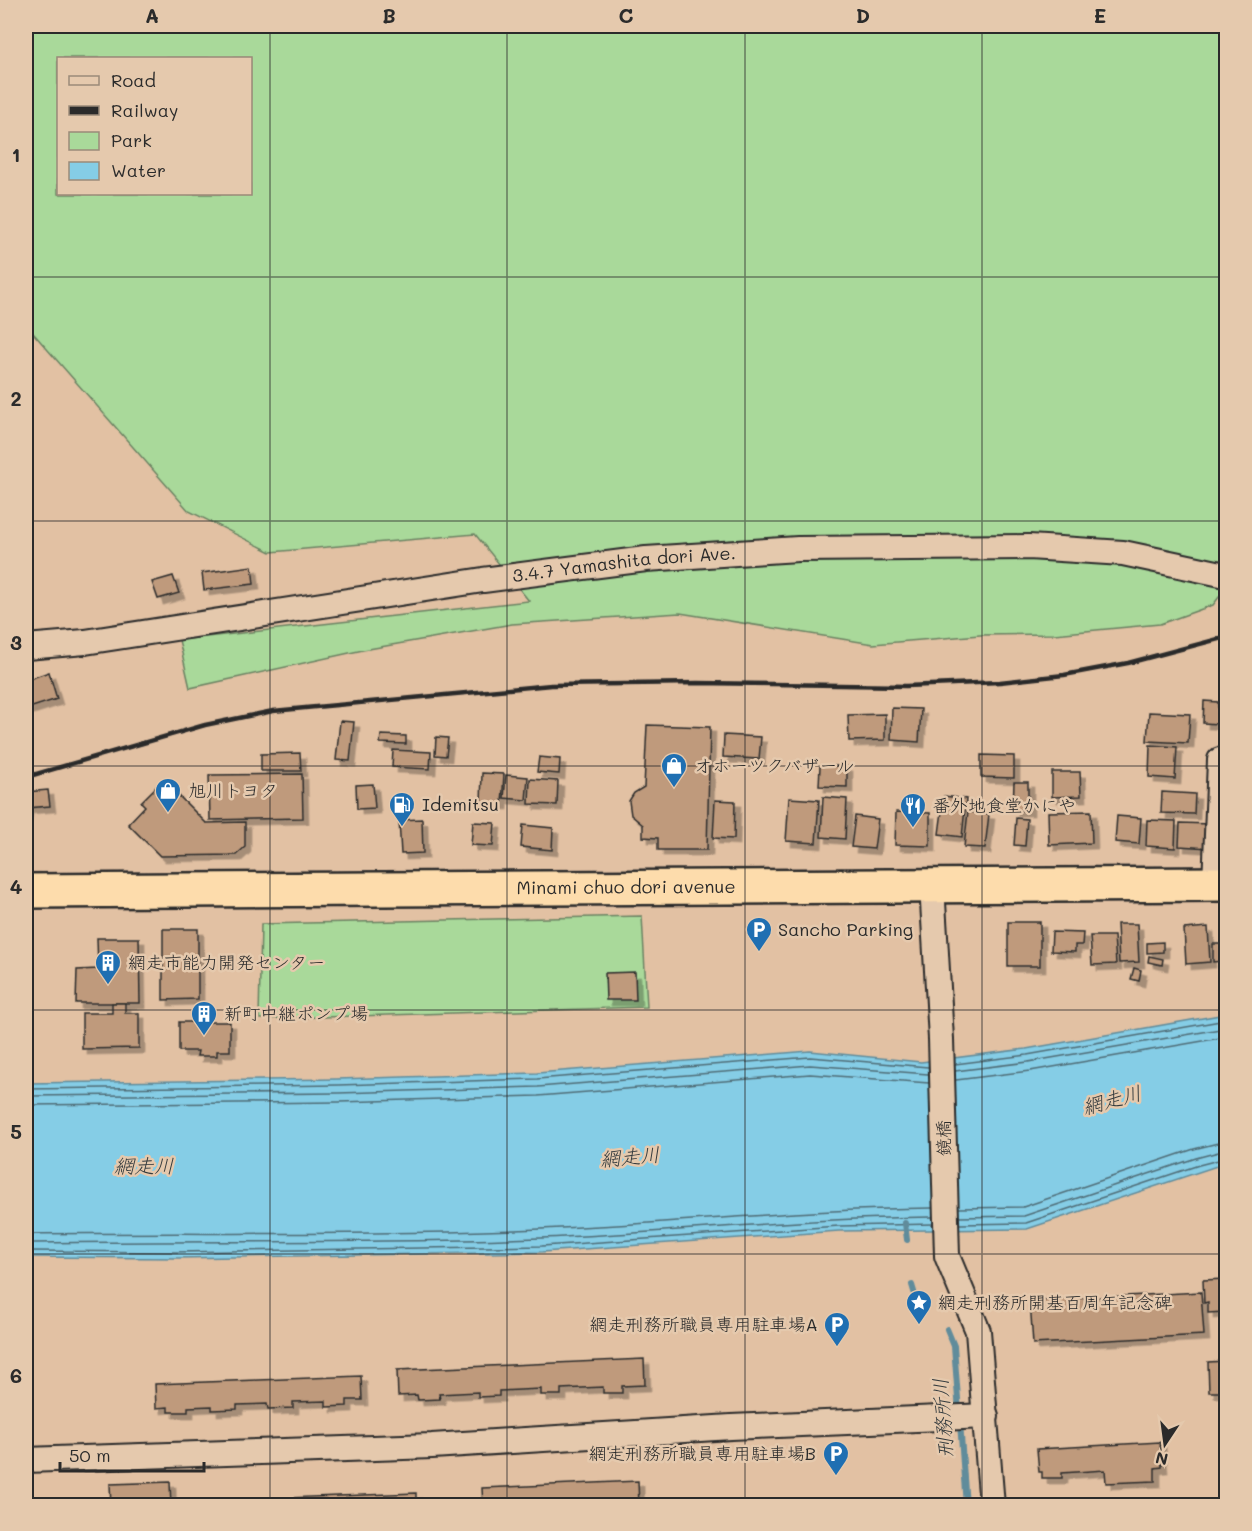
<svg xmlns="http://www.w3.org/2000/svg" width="1252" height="1531" viewBox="0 0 1252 1531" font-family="Mali,'Klee One',sans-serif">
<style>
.green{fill:#a9d99a;stroke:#6a8262;stroke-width:1.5;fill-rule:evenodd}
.water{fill:#85cde6;stroke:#618c9b;stroke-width:1.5}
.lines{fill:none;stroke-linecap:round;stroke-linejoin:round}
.shore{stroke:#4f6c76;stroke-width:1.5}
.stream{stroke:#618c9b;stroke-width:6}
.building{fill:#bf9a7c;stroke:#2b2b2b;stroke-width:1.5;filter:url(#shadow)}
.minor-casing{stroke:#2b2b2b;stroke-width:28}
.highway-casing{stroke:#2b2b2b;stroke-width:38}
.minor{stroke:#e5c9ad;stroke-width:24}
.highway{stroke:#fddcac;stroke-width:33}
.rail{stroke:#2b2b2b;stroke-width:4.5}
.grid{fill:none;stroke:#2b2b2b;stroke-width:1.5;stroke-opacity:0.55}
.labels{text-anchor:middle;stroke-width:5;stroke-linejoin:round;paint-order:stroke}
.street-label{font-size:18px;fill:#2b2b2b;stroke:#e5c9ad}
.poi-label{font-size:18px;fill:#2b2b2b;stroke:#e5c9ad;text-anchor:start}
.water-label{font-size:20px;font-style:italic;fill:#343b3e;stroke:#e5c9ad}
.neatline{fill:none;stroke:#2b2b2b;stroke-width:2}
.grid-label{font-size:20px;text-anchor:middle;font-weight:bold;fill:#2b2b2b}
</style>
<defs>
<filter id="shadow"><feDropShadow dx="5.5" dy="5.5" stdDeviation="0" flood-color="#0004"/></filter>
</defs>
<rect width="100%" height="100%" fill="#e2c1a3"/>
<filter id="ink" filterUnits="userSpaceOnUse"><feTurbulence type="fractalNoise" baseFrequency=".0167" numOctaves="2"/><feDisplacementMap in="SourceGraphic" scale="12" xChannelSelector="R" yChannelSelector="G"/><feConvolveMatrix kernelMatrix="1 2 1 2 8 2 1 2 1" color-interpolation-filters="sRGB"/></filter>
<g filter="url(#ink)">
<g class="green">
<path d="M26,26H1226V588L1213,605L1160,624L1054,634L980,635L873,644L680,613L512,624L363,650L190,688L179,640L529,601L475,534L271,552L189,511L26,325ZM58,58H250V194H58Z"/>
<path d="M642,916L647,1007L259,1019L261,924Z"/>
</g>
<path class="water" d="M1226,1014V1163L1027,1229L839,1231L542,1252L178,1258L26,1257V1083L338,1079L537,1073L810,1051L921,1062L1026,1049Z"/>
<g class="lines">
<g class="shore">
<path d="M955,1064L1027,1055L1226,1020"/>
<path d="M955,1071L1028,1062L1226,1028"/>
<path d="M956,1080L1030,1071L1226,1037"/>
<path d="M26,1089L338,1085L537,1079L810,1057L928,1067"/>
<path d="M26,1096L338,1093L538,1087L810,1065L928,1074"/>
<path d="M26,1105L339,1102L538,1096L810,1074L929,1083"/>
<path d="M959,1208L1023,1207L1194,1149L1226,1141"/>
<path d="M959,1217L1024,1216L1196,1158L1226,1150"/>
<path d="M960,1224L1026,1223L1199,1165L1226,1158"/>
<path d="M26,1234C197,1232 369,1236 541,1229C671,1224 801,1209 932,1208"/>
<path d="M26,1243C197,1240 369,1244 541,1238C672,1233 801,1218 932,1217"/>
<path d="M26,1251L178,1252L542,1246L839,1226L933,1224"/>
</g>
<g class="stream">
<path d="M905,1223L907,1240"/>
<path d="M912,1285L915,1295"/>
<path d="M947,1329L954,1346L959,1412"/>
<path d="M960,1422L966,1506"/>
</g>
</g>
<g class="building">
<path d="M252,566L254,584L204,590L202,573Z"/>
<path d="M173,576L179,593L158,599L152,582Z"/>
<path d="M49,672L57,699L26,709V680Z"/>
<path d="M1204,701L1218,702V724L1203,723Z"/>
<path d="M892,708L921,709L919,742L891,740Z"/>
<path d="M1149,712L1190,714L1188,743L1147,741Z"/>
<path d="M885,714V740L849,741L848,715Z"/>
<path d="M340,721L354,722L350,761L336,760Z"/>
<path d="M647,725L710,727L707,850H658V838L643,837V825L631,815L629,801L634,793L644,787Z"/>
<path d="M381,735L406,736V744L380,743Z"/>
<path d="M724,735L761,737L759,759L723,757Z"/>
<path d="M436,737L448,738L446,756L435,755Z"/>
<path d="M1150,745L1177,747L1175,779L1149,777Z"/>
<path d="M393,750L431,752L430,769L392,767Z"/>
<path d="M300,753L301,771H261V754Z"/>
<path d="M981,755L1014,756V778L981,777Z"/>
<path d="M539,757L560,759L559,774L537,772Z"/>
<path d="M820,766H847V787L819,786Z"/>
<path d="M1052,772H1080L1081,796L1052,797Z"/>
<path d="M482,773L504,774L502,804L481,803Z"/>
<path d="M302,774L303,818L210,820L209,775Z"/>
<path d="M506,775L528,777L526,800L504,798Z"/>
<path d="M530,779L558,781L557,805L529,804Z"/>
<path d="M163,780L206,823L245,822V847L236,855L160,856L128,824L145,806L141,802Z"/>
<path d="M1014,782H1028V810H1013Z"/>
<path d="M373,784L375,808L357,809L356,785Z"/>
<path d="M48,790L50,806L27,808L26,817V792Z"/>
<path d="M1162,792L1195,794L1194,814L1161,813Z"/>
<path d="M944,796L966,799L962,837L939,834Z"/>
<path d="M823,797L847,799L845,839L821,837Z"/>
<path d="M789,798L819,800L816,843L786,841Z"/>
<path d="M715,800L735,801L734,839L713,838Z"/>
<path d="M1091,811L1092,843L1049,845L1048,812Z"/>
<path d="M896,812L930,813V846L895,845Z"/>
<path d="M968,812L989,814L985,848L964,847Z"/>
<path d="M855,816L878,819L874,849L851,847Z"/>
<path d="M1117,816L1141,818L1139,844L1115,842Z"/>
<path d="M1016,818L1027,819L1025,846L1014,845Z"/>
<path d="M422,819L423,853L401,854L399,820Z"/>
<path d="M1147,820L1176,821L1175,848L1146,846Z"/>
<path d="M473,822L495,823L493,846L471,845Z"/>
<path d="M1180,823L1210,824L1209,848L1179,846Z"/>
<path d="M523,825L553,828L552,850L521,847Z"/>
<rect x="1008" y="922" width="32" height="44"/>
<path d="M1117,924H1137L1139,962L1119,963Z"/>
<path d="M1208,927L1210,962L1186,964L1184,929Z"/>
<path d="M163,929H198V999L163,1000Z"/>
<path d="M1052,932L1083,933L1082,945H1075V952L1051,951Z"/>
<path d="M1090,936H1114L1116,964L1092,965Z"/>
<path d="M97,938H139L140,1003H76L77,970L98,969Z"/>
<path d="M1163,942V952L1147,953V943Z"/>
<path d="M1213,944H1221L1222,961L1213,962Z"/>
<path d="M1149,956L1163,959L1162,965L1148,962Z"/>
<path d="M1134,968L1141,970L1139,981L1131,979Z"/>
<path d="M635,972L636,1000H606L605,973Z"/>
<path d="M112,1003H125V1013H139V1048L82,1049V1013H112Z"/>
<path d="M179,1022H230V1051H217V1056H197L198,1051H179Z"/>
<path d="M1226,1279L1224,1312L1208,1313V1302L1204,1303L1203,1280Z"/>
<path d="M1201,1292L1204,1335L1033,1344L1030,1301Z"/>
<path d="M644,1359L645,1385L622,1386V1393H603V1387L561,1389V1395H541V1389L499,1391V1396L478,1397V1392L439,1394L440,1399L418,1400L417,1395L398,1396L397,1370Z"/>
<path d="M1226,1361V1392H1209L1208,1362Z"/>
<path d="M361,1376L362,1400H347V1406L326,1407V1401L293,1402V1408L268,1409L267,1404L237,1405V1409L212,1410V1406L188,1407V1412H168V1407L156,1408L155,1384Z"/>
<path d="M1160,1442L1162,1467L1155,1468V1481L1106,1483L1105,1470L1062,1473V1478H1042V1472H1039L1037,1449Z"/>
<path d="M1224,1458H1226V1506Z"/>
<path d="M638,1481L639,1506H483L482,1488Z"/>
<path d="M170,1482L171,1506H111L110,1484Z"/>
<path d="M416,1493V1506H209V1501Z"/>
</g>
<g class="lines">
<defs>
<g id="minor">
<path id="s1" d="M26,647L85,642L483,580L646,559L798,549L1029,547L1123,553L1226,575"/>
<path d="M1215,884L1220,760"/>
<path d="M932,885L941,1039L947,1256L978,1331L992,1506"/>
<path d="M26,1460L432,1446L731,1427L986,1416"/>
</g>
<g id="highway">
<path id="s2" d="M26,891L1226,884"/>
</g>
</defs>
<use href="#minor" class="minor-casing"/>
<use href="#highway" class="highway-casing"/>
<use href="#minor" class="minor"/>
<use href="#highway" class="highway"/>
<path class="rail" d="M26,777L205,725L273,711L551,685L698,683L906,686L1000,682L1064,675L1128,663L1226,637"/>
</g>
</g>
<path class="grid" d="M270,26V1506M507,26V1506M745,26V1506M982,26V1506M26,277H1226M26,521H1226M26,766H1226M26,1010H1226M26,1254H1226"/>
<defs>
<symbol id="shop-pin" viewBox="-11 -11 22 30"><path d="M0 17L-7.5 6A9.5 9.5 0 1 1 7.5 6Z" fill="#1f6fb2" stroke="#e5c9ad"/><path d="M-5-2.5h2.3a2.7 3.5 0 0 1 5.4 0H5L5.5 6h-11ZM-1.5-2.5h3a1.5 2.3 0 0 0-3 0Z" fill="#fff"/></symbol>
<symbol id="fuel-pin" viewBox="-11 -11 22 30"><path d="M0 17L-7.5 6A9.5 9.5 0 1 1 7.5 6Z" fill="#1f6fb2" stroke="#e5c9ad"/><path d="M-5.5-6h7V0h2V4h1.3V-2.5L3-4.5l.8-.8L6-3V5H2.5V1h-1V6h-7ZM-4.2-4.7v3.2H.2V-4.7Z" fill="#fff"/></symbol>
<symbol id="restaurant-pin" viewBox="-11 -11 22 30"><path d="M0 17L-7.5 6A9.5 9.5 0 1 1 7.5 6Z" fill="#1f6fb2" stroke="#e5c9ad"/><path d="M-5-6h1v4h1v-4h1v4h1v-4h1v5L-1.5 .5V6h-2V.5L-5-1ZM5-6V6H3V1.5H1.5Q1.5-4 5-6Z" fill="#fff"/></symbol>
<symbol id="parking-pin" viewBox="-11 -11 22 30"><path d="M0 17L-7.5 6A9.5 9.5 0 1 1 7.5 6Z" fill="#1f6fb2" stroke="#e5c9ad"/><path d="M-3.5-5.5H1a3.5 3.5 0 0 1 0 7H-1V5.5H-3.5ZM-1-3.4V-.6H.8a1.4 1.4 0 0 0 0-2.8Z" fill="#fff"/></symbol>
<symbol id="building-pin" viewBox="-11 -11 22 30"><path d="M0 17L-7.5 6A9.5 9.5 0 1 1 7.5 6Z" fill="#1f6fb2" stroke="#e5c9ad"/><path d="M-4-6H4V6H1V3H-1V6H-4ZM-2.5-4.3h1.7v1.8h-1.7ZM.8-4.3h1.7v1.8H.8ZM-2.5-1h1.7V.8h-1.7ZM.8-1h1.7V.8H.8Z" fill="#fff"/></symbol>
<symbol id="sight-pin" viewBox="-11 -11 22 30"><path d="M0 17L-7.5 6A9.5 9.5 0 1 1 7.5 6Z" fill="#1f6fb2" stroke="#e5c9ad"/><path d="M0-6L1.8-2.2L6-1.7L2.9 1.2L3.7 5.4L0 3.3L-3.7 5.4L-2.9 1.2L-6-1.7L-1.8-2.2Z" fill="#fff"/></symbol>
</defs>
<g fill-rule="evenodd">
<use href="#shop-pin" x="659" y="751" width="30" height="40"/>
<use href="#shop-pin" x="153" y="776" width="30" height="40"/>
<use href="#fuel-pin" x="387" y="790" width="30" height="40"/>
<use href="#restaurant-pin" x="898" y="791" width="30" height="40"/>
<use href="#parking-pin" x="744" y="915" width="30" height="40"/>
<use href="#building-pin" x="93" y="948" width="30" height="40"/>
<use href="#building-pin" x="189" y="999" width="30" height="40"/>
<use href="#sight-pin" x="904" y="1288" width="30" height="40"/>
<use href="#parking-pin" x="822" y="1310" width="30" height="40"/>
<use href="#parking-pin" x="821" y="1439" width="30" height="40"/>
</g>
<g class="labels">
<g class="street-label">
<text dy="6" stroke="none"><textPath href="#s1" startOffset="604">3.4.7 Yamashita dori Ave.</textPath></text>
<text dy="6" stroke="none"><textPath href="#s2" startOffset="600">Minami chuo dori avenue</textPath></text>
<text transform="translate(944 1138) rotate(-91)" y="6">鏡橋</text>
</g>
<g class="poi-label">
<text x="694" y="772">オホーツクバザール</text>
<text x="188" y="797">旭川トヨタ</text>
<text x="422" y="811">Idemitsu</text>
<text x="932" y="812">番外地食堂かにや</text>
<text x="778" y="936">Sancho Parking</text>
<text x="128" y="969">網走市能力開発センター</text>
<text x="224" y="1020">新町中継ポンプ場</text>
<text x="938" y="1309">網走刑務所開基百周年記念碑</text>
<text x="818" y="1331" text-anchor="end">網走刑務所職員専用駐車場A</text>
<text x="816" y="1460" text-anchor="end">網走刑務所職員専用駐車場B</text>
</g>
<g class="water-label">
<text transform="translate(1112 1100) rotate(-15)" y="7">網走川</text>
<text transform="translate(630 1157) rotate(-5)" y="7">網走川</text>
<text x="144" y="1173">網走川</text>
<text transform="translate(943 1418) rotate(-94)" y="7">刑務所川</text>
</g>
</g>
<rect width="1252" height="1531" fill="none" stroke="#e5c9ad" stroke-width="66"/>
<rect x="57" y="57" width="195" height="138" fill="#e5c9ad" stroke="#9b8a79" stroke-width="1.5"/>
<rect x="69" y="76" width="30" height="9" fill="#e5c9ad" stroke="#9b8a79" stroke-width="1.5"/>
<text x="111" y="87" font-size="18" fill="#2b2b2b">Road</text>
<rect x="69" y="106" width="30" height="9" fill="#2b2b2b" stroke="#9b8a79" stroke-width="1.5"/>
<text x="111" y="117" font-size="18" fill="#2b2b2b">Railway</text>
<rect x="69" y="132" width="30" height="18" fill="#a9d99a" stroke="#9b8a79" stroke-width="1.5"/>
<text x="111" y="147" font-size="18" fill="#2b2b2b">Park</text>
<rect x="69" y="162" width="30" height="18" fill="#85cde6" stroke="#9b8a79" stroke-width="1.5"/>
<text x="111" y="177" font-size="18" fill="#2b2b2b">Water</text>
<g transform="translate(1165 1444) rotate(193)" stroke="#e5c9ad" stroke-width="4.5" paint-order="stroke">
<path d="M0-4.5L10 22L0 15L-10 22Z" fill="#2b2b2b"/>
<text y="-9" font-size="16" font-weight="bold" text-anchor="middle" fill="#2b2b2b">N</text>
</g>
<path d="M60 1462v9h144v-9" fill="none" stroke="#2b2b2b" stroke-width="3"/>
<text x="69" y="1462" font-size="18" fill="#2b2b2b" stroke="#e5c9ad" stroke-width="4.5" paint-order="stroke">50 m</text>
<rect x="33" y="33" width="1186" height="1465" class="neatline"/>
<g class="grid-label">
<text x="152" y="23">A</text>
<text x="389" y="23">B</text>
<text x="626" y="23">C</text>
<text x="863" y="23">D</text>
<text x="1100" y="23">E</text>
<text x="16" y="162">1</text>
<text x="16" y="406">2</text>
<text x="16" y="650">3</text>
<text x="16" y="894">4</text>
<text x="16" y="1139">5</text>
<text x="16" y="1383">6</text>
</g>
</svg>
